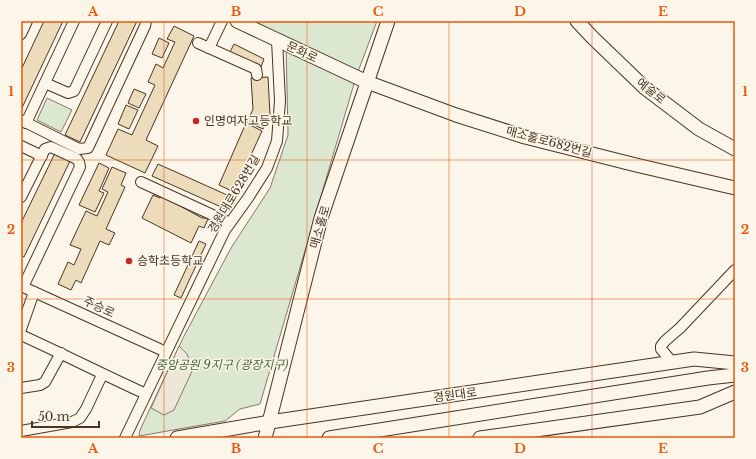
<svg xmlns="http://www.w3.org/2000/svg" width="756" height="459" viewBox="0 0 756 459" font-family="'Libre Baskerville','Noto Sans KR',serif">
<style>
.green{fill:#dce7d0;stroke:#887966}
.parking{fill:#ede7d9;stroke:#887966}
.building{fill:#ecdcbc;stroke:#4a3520}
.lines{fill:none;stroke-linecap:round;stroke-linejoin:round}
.minor-casing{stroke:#4a3520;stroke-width:12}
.major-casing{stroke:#4a3520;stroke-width:15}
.minor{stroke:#fbf6e9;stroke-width:10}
.major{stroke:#fbf6e9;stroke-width:13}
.grid{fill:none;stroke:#e8590c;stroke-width:1;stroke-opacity:0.55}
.poi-dot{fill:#c62828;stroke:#fbf6e9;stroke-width:1.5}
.labels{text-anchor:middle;stroke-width:3;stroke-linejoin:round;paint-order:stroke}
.street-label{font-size:12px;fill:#4a3520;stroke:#fbf6e9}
.poi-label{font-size:12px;fill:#4a3520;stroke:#fbf6e9;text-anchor:start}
.park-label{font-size:12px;font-style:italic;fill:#436837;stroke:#fbf6e9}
.neatline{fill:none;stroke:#e8590c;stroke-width:1.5}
.grid-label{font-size:13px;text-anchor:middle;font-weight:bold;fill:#e8590c}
</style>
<rect width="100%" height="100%" fill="#fbf6e9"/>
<g class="green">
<path d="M237,21H377L356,77L260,404L240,409L225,421L139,436L140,430L183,338L231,248L270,188L288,135L286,44Z"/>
<path d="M47,98L72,110L61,132L37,120Z"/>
</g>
<path class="parking" d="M179,346L187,354L193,369L174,410L164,415L151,408Z"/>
<g class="building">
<path d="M44,21H63L21,110V70Z"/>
<path d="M119,21H137L80,142L65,135Z"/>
<path d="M174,26L194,36L146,140L158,146L145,173L106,155L118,129L132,135L155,85L148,82L156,64L163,68L175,42L167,39Z"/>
<path d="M159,38L169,43L162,58L152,54Z"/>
<path d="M234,44L264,59L261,67L230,52Z"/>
<path d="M268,77L270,115L263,129L247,122L253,109L251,78Z"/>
<path d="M134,89L146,94L139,108L128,103Z"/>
<path d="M126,105L138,110L129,129L118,124Z"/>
<path d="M246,123L262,131L234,192L219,185Z"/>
<path d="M55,153L70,161L24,257L21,255V223Z"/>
<path d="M99,163L109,168L99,191L104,193L95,212L79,205Z"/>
<path d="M158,164L236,199L230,211L152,176Z"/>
<path d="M112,167L126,173L121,185L125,187L106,229L115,233L109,245L100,241L81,283L76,280L71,290L58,284L68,262L74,265L81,249L70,245L86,211L97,216L108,192L102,189Z"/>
<path d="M153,195L160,198L162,196L202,218H205L208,219L204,228L199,226L191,243L142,218Z"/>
<path d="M199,241L206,244L181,298L174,295Z"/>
</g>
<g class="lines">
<defs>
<g id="minor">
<path d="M222,21L209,48L256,69L257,75"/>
<path d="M21,34L27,21"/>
<path d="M198,43L209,48"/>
<path d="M45,83L68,93L74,91L107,21"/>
<path d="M21,120L79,149L88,148L145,26L146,21"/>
<path d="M26,123L74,21"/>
<path d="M21,146L42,156"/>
<path d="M141,182L230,223"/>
<path d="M21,197L45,149L51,147L77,159L79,162L80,167L23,287"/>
<path d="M21,286L166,352"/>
<path d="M21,329L34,292"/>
<path d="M21,335C63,354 104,375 146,394"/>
<path d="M672,362L661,349V346L665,341L680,328L735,270"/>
<path d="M21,388L40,385L45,382L61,353"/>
<path d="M21,431L72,422L80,418L86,409L102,375"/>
<path d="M125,438L225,230L248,198L267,168L277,141L280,101L277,40"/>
</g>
<g id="major">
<path d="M237,21L367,82L456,115L525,137L636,165L735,188"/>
<path d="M577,21L592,37L645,88L699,129L735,149"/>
<path d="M177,438L270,422L694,359L735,363"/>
<path d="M265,438L321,218L388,21"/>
<path d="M329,438L708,378L735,375"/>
<path d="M480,438L700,407L735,392"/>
</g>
</defs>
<use href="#minor" class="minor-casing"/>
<use href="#major" class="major-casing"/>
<use href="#minor" class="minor"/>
<use href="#major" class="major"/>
</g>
<path class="grid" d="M164,21V438M307,21V438M449,21V438M592,21V438M21,160H735M21,299H735"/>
<g class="poi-dot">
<circle cx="196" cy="121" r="4"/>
<circle cx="129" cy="261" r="4"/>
</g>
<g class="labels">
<g class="street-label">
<text transform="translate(302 52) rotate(25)" y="4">문화로</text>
<text transform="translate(651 91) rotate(39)" y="4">예술로</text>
<text transform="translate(549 142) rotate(15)" y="4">매소홀로682번길</text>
<text transform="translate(234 194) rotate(-59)" y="4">경원대로628번길</text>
<text transform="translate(320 227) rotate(-74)" y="4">매소홀로</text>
<text transform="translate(99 307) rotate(25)" y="4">주승로</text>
<text transform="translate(455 395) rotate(-8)" y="4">경원대로</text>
</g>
<g class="poi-label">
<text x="204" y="125">인명여자고등학교</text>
<text x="137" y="265">승학초등학교</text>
</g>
<g class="park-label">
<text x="222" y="369">중앙공원 9지구 (광장지구)</text>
</g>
</g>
<rect width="756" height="459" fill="none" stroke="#fbf6e9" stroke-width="44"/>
<path d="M32 421v6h67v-6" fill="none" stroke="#4a3520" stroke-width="2"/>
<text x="38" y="421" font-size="12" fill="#4a3520" stroke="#fbf6e9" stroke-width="3" paint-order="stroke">50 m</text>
<rect x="22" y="22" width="712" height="415" class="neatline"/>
<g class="grid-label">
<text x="93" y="16">A</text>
<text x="236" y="16">B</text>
<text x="378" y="16">C</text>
<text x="520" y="16">D</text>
<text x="663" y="16">E</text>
<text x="11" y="96">1</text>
<text x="745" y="96">1</text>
<text x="11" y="234">2</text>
<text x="745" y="234">2</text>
<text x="11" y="372">3</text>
<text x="745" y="372">3</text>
<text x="93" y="453">A</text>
<text x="236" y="453">B</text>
<text x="378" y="453">C</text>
<text x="520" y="453">D</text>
<text x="663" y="453">E</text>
</g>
</svg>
